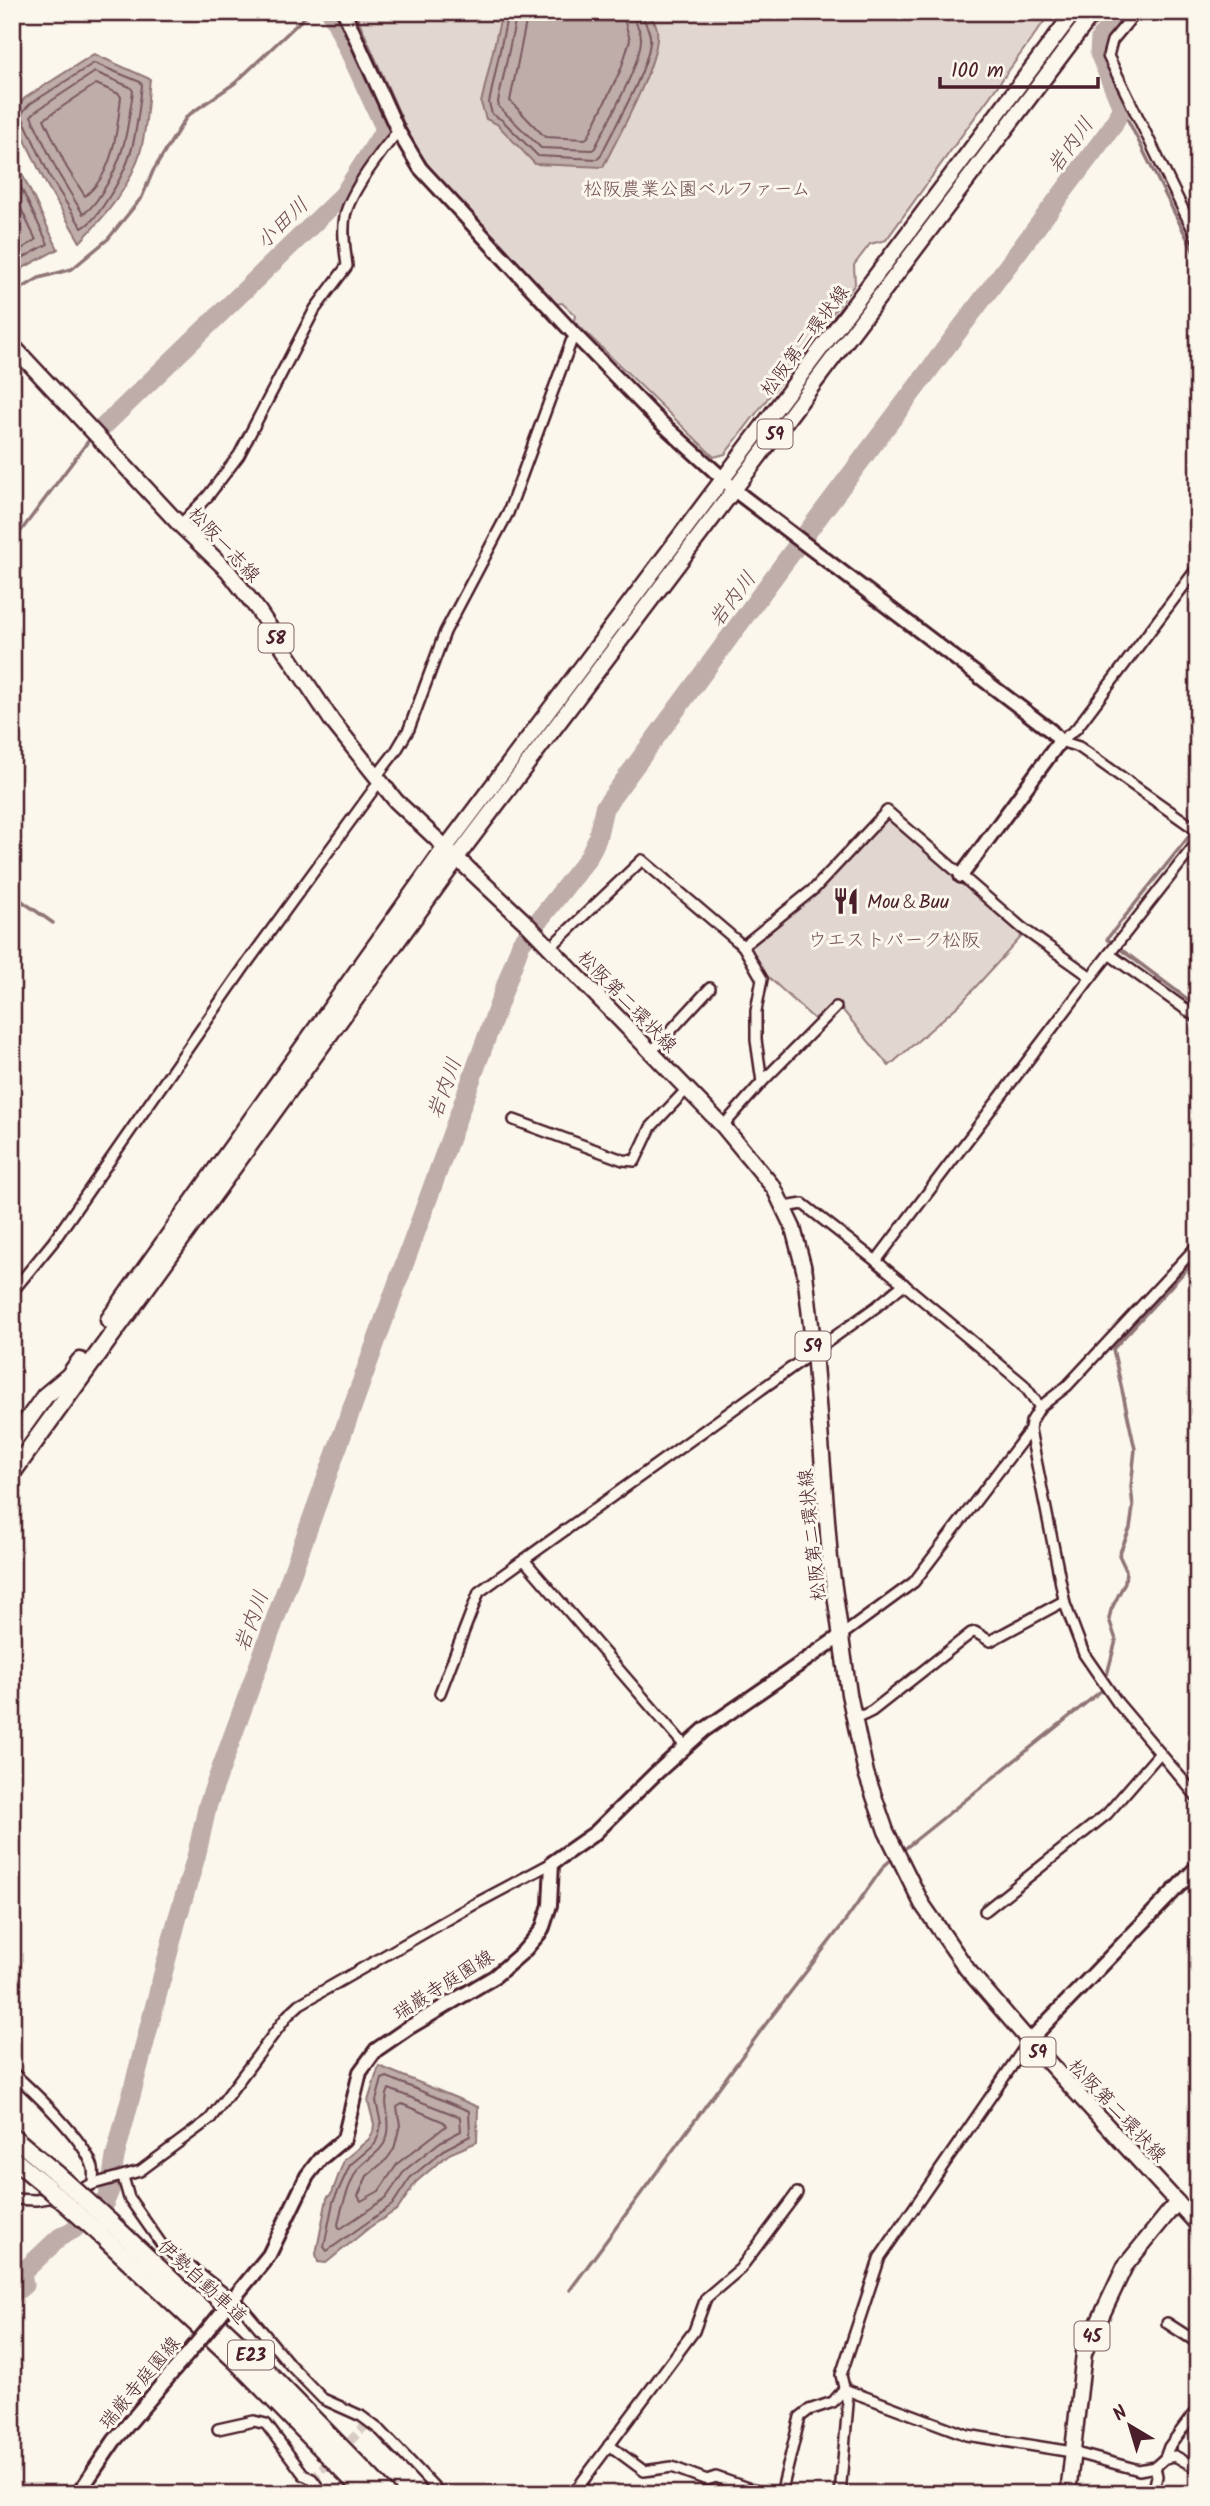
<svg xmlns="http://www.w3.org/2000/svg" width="1210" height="2506" viewBox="0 0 1210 2506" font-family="Kalam,'Klee One',sans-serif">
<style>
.green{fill:#e2d7d0;stroke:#967b7e;stroke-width:2}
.water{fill:#bfadaa;stroke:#907477;stroke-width:2}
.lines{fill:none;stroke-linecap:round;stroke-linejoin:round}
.shore{stroke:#79585e;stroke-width:2}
.stream{stroke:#907477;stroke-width:3.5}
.river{stroke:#bfadaa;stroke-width:19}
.street-tunnel{stroke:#d8ccc5;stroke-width:9;stroke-dasharray:9 4.5;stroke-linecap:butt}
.street-casing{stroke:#4a1f2b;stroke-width:14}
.secondary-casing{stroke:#4a1f2b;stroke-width:18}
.primary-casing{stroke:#4a1f2b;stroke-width:19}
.highway-casing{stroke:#4a1f2b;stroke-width:21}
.street{stroke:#fbf7ec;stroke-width:9}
.secondary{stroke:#fbf7ec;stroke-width:12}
.primary{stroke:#fbf7ec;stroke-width:14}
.highway{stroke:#fbf7ec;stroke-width:16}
.secondary-bridge-casing{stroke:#4a1f2b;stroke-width:18;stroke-linecap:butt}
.highway-bridge-casing{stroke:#4a1f2b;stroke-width:21;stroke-linecap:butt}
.secondary-bridge{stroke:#fbf7ec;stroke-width:12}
.highway-bridge{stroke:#fbf7ec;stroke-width:16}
.labels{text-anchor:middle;stroke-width:6;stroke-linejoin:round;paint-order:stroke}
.shield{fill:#fbf7ec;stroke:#7f6065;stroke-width:2}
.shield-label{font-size:18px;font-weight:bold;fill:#4a1f2b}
.park-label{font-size:19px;fill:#704d54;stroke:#fbf7ec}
.street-label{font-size:19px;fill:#4a1f2b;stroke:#fbf7ec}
.poi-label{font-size:19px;fill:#4a1f2b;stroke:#fbf7ec;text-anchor:start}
.water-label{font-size:21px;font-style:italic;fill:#6d4a51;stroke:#fbf7ec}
</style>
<rect width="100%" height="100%" fill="#fbf7ec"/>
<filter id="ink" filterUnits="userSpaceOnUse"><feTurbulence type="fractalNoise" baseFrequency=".0143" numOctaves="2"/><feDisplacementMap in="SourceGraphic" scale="14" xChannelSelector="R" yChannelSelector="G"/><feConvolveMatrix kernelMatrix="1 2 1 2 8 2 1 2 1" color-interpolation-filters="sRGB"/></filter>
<g filter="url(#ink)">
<g class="green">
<path d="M355,12H1051L886,240L870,244L854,265L855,284L725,454L714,457L574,321L575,315L562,303L555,304L435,175L411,140Z"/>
<path d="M887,819L890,820L1022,936L961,1003L889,1066L836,1002L814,1019L763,972L748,951L752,942Z"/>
</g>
<g class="water">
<path d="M502,12H646C649,16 654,21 656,25C666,53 617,138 603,167L535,164L497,124L486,119L481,103Z"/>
<path d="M94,54L150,79C147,103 147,130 140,153C129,189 105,216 80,242L44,180L12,112L25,98Z"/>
<path d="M12,153L58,249L12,274Z"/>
<path d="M379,2066L478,2107L477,2142L449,2154L416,2182L398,2209L370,2227L326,2263L318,2262L316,2254L327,2198L332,2193L344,2160L369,2139L373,2132L374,2124L368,2101Z"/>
</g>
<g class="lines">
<g class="shore">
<path d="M508,12L489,103L492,114L502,120L538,156L597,159L600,157C615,125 645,77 650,43C652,30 643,23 642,12"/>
<path d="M517,12L498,102L499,107L541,148L592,150L595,148C608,121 641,65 641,38C641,28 633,22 633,12"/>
<path d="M528,12L510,101L545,137L585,139L588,137L621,69L630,40L622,12"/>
<path d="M94,63L140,82L142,85C136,133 135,159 107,200C100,211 93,222 82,228L50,177L21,114L30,104Z"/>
<path d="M95,72L130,87L133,91C127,132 125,158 101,194C96,202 91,209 83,214L58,173L31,116L36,111Z"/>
<path d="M96,84L119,94L121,97C117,130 114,174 85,196L67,168L44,119Z"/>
<path d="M12,169L48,244L12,264"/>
<path d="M12,190L36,240L12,255"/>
<path d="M387,2077L469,2111L470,2136L445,2149L410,2178L392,2205L327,2251L324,2247L333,2202L350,2165L375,2144L379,2134L381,2124L376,2101L382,2079Z"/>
<path d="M389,2089L460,2117L461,2131L440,2142L405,2170L386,2198L340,2229L338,2225C340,2212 350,2180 358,2169C368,2157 382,2153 387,2137C393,2120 381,2105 389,2089Z"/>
<path d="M402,2104L444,2122L446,2126L398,2163L379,2191L361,2201L358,2196L367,2176L387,2159L394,2149L400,2125L397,2107Z"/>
</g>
<g class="stream">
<path d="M1122,108L1198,260"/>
<path d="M12,294L39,278L72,269L108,239L142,197L153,171L187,116L235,83L310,12"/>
<path d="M12,543L89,440"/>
<path d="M1198,825L1107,939L1198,1007"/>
<path d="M12,894L53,923"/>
<path d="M1107,1675L1116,1640L1109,1619L1111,1610L1125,1582L1126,1570L1119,1555L1130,1528L1133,1507L1131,1487L1135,1449L1113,1349L1198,1257"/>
<path d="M902,1851L1101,1691"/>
<path d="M570,2290L765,2025L843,1924L884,1866L893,1858"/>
</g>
<g class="river">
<path d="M104,426L343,195L385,129L331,12"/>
<path d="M12,2295L24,2285L22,2273L60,2237L73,2230L105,2202L110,2190L115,2157L177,1920L196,1857L208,1804L521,943L588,858L597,839L604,808L787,559L1112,127L1122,108L1099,53L1100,38L1119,12"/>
</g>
<path class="street-tunnel" d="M312,2479L368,2423"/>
<defs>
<g id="street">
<path d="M1136,12L1112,41L1108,56L1198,240"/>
<path d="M180,525L208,496L239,455L315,309L347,266C345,249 342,232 345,216C350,192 382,150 398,131"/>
<path d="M1060,741L1076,729L1198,567"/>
<path d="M1060,741L1079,747L1198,831"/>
<path d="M376,777L396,751L409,729L445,632L508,513L571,342L576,336"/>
<path d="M557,941L642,860L743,946L815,888L887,811L1022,928L1091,977"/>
<path d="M743,946L762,979L756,1011V1040L762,1082"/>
<path d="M1109,954L1198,1018"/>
<path d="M651,1052L710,988"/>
<path d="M514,1120L623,1160L635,1161L651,1127L687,1089"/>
<path d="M723,1126L762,1082L836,1007"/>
<path d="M785,1207L803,1204L876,1261L1023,1384L1040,1407"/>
<path d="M1198,1245L1067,1386L1040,1407L1031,1422L1030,1430L1065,1604L1084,1654L1117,1702L1198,1798"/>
<path d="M876,1261L1091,977L1198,841"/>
<path d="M12,1292L53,1242L245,966L379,782"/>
<path d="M525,1561L685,1746"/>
<path d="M842,1635L914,1582L1030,1430"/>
<path d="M440,1693L479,1592L876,1307L904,1284"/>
<path d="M853,1716L864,1715L872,1711L971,1633L975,1632L990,1641L1064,1601"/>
<path d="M985,1911L1107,1814L1160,1753"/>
<path d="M12,2072C34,2092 85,2140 93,2168C94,2173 93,2179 93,2184"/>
<path d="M123,2177L129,2198L162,2245L242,2307L291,2366L323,2399L361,2416L381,2431L441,2494"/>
<path d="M76,2191L93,2184L140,2171L210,2119L288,2015L300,2004L473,1905L552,1863"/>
<path d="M12,2199L36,2200L59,2196"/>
<path d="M1167,2323L1198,2343"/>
<path d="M844,2389L967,2435L1072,2452L1139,2470L1155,2467L1165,2458L1169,2447L1198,2408"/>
<path d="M218,2429L254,2421L266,2424L304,2475L312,2479L323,2494"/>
<path d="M609,2445L644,2471L672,2467L707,2480L716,2477L765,2494"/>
<path d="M1165,2458L1175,2456L1198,2469"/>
<path d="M573,2494L694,2331L706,2298L740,2269L797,2193"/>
<path d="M781,2494L800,2417L809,2410L833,2402L844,2389"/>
<path d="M840,2494L848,2404L841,2375L880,2257L1029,2041"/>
<path d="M1153,2494L1157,2476L1155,2467"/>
</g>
<g id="secondary">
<path d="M344,12L398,131L420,168L576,336L657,419L742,496L1051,731L1060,741L961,876"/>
<path d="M1029,2041L1198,1866"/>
<path d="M233,2299L269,2255L307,2176L320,2159L344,2139L360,2072L376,2050L408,2028L494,1977L523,1952L542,1930L550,1905L552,1863L595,1833L655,1774L704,1730L842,1635"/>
<path d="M78,2494L114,2441L187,2355"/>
</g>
<g id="primary">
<path d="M12,345L180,525L228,571L258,610L332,721L396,801L526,923L723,1126L774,1188L793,1228L805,1273L814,1351L830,1559L849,1694L866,1773L886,1831L922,1904L967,1969L1029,2041L1198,2225"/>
<path d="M447,846L1074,12"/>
<path d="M458,856L1094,12"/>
<path d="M1068,2494L1084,2353L1125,2266L1177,2202"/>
</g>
<g id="highway">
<path d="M109,1320L447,846"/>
<path d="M12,1442L45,1396L69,1376L80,1361"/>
<path d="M12,1473L458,856"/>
<path d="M12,2136L57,2174"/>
<path d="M12,2158L45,2185"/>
<path d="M110,2222L245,2349L387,2494"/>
<path d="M100,2234L235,2360L366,2494"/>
</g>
</defs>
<use href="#street" class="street-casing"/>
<use href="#secondary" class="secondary-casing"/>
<use href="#primary" class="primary-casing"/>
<use href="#highway" class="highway-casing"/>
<use href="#street" class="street"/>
<use href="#secondary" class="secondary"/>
<use href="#primary" class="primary"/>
<use href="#highway" class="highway"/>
<defs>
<path id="secondary-bridge" d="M187,2355L233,2299"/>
<g id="highway-bridge">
<path d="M57,2174L110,2222"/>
<path d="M45,2185L100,2234"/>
</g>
</defs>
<use href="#secondary-bridge" class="secondary-bridge-casing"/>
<use href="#highway-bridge" class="highway-bridge-casing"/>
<use href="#secondary-bridge" class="secondary-bridge"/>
<use href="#highway-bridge" class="highway-bridge"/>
</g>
</g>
<defs>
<symbol id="restaurant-bare" viewBox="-9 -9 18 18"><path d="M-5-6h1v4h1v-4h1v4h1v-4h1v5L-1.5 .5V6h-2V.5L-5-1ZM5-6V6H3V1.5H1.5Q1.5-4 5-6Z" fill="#4a1f2b" stroke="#fbf7ec" stroke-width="2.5" paint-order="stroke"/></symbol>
</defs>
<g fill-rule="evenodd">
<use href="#restaurant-bare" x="827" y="882" width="38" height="38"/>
</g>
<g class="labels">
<g class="shield">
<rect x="757.5" y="419.5" width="35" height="29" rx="5"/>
<rect x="258.5" y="623.5" width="35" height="29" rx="5"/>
<rect x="795.5" y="1331.5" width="35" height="29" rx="5"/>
<rect x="1020.5" y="2037.5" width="35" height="29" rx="5"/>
<rect x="1074.5" y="2321.5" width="35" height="29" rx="5"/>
<rect x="228" y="2340.5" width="46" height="29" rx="5"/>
</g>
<g class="shield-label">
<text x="775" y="440">59</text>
<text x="276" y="644">58</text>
<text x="813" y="1352">59</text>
<text x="1038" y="2058">59</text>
<text x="1092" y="2342">45</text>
<text x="251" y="2361">E23</text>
</g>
<g class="park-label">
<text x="697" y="195">松阪農業公園ベルファーム</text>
<text x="894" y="946">ウエストパーク松阪</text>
</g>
<g class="street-label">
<text transform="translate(804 340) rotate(-53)" y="7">松阪第二環状線</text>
<text transform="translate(225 544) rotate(47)" y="7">松阪一志線</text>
<text transform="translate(628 1001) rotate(46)" y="7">松阪第二環状線</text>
<text transform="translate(811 1535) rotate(-96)" y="7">松阪第二環状線</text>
<text transform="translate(443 1984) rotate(-32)" y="7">瑞巌寺庭園線</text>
<text transform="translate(1118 2110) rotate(47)" y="7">松阪第二環状線</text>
<text transform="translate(203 2281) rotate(43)" y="7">伊勢自動車道</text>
<text transform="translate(139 2382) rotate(-50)" y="7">瑞厳寺庭園線</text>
</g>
<g class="poi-label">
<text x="867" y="908">Mou＆Buu</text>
</g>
<g class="water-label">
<text transform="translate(1070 145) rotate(-54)" y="7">岩内川</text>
<text transform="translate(282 223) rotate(-44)" y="7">小田川</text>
<text transform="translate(732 599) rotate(-53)" y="7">岩内川</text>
<text transform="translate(444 1088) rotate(-70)" y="7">岩内川</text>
<text transform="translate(251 1621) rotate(-70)" y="7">岩内川</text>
</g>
</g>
<rect width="1210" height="2506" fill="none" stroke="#fbf7ec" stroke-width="42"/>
<rect x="21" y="21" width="1168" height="2464" fill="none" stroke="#4a1f2b" stroke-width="2.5" filter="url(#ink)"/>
<g transform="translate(1130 2426) rotate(322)" stroke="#fbf7ec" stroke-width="5" paint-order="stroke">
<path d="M0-5L12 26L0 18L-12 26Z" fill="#4a1f2b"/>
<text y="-10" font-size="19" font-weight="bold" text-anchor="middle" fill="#4a1f2b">N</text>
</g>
<path d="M940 77v10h158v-10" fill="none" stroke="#4a1f2b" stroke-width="3.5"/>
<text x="951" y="77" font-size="21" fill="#4a1f2b" stroke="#fbf7ec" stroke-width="5" paint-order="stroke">100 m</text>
</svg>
